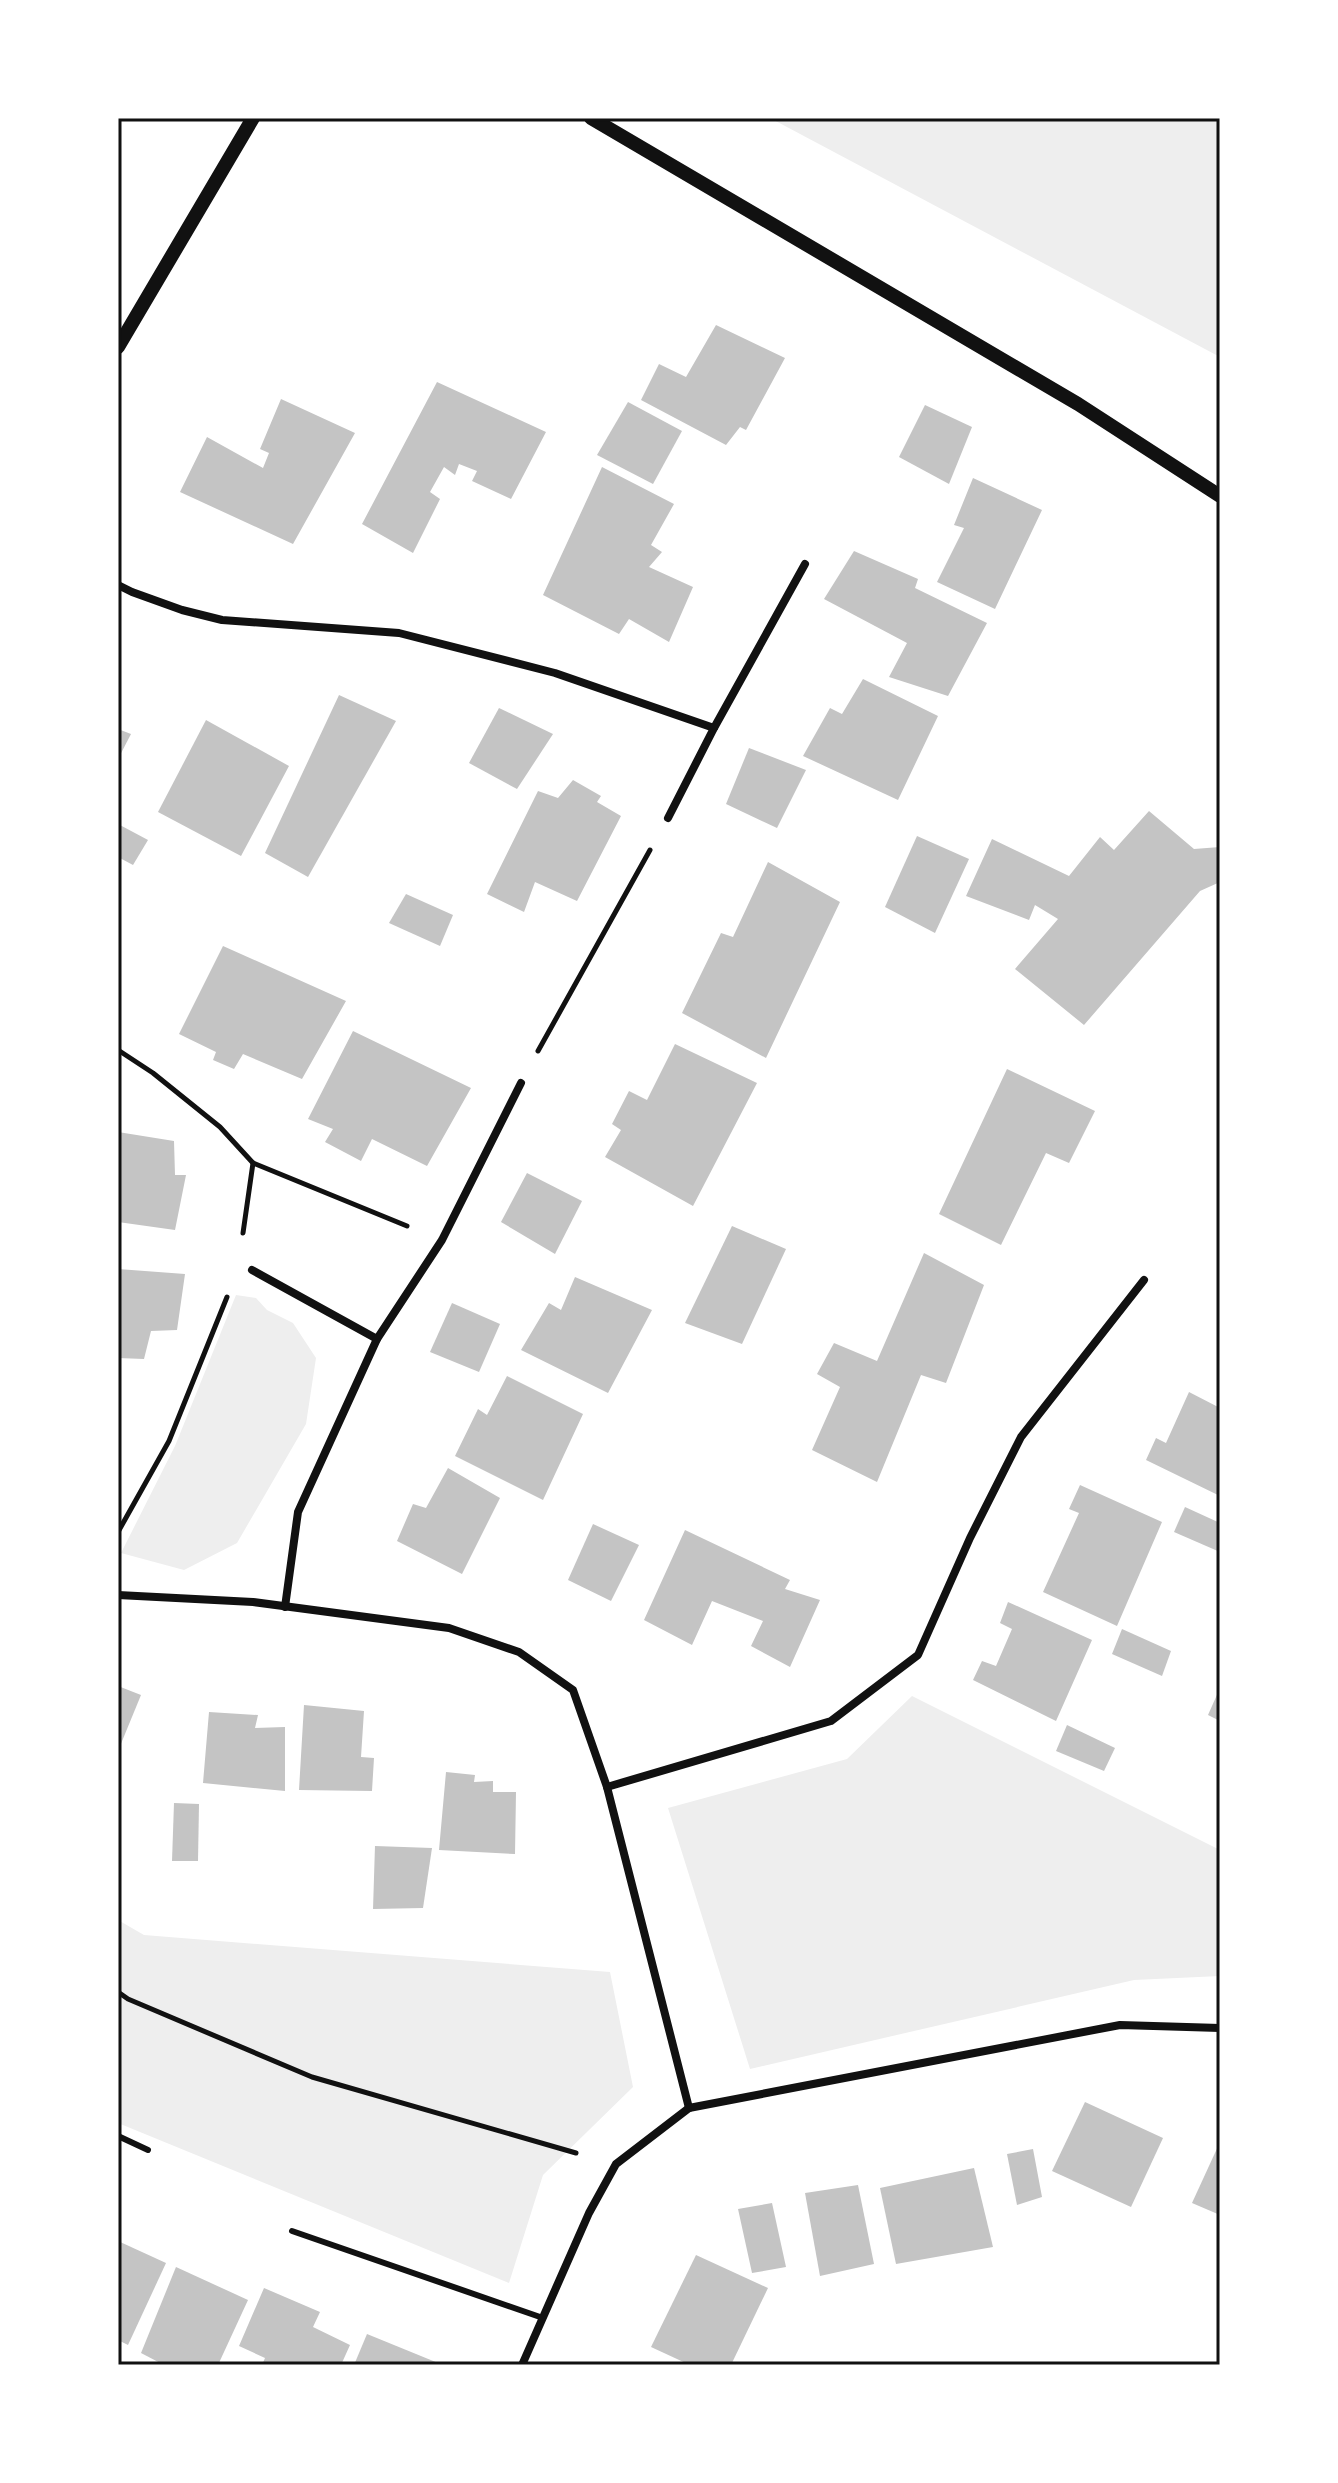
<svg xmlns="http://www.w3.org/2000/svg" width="1338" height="2483" viewBox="0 0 1338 2483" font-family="'Noto Sans',sans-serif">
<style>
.green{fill:#eee}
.building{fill:#c4c4c4}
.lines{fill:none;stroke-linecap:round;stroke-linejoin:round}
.path{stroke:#111;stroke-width:5}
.service{stroke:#111;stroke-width:6}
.minor{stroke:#111;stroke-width:8}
.tertiary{stroke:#111;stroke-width:14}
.neatline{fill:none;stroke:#111;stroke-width:3}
</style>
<rect width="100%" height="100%" fill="#fff"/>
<g class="green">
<path d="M770,118H1220V357Z"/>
<path d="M236,1295L256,1298L267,1310L293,1323L316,1358L306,1424L237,1543L184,1570L121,1553L175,1446Z"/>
<path d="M912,1696L1220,1850V1976L1134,1980L750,2069L668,1808L847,1759Z"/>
<path d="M118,1920L144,1935L610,1972L633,2087L543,2175L509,2283L118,2123Z"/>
</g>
<g class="building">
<path d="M716,325L785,358L746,430L740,427L726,445L641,400L659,364L686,377Z"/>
<path d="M437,382L546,432L511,499L472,481L477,471L459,464L455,475L444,467L430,492L440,499L413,553L362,524Z"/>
<path d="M281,399L355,433L293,544L180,492L207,437L263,468L269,453L260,449Z"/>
<path d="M628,402L682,431L653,484L597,455Z"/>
<path d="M925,405L972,427L949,484L899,457Z"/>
<path d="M602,467L674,504L651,545L662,552L649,567L693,587L669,642L629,619L619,634L543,595Z"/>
<path d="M973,478L1042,510L995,609L937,582L964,528L954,525Z"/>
<path d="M854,551L918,579L915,588L987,623L948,696L889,677L907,643L824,599Z"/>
<path d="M863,679L938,716L898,800L803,756L830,708L842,714Z"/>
<path d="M339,695L396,721L308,877L265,853Z"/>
<path d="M499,708L553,734L517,789L469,763Z"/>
<path d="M206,720L289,766L241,856L158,812Z"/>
<path d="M118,729L131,734L118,759Z"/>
<path d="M749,748L806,770L777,828L726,804Z"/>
<path d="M573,780L601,796L597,802L621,816L577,901L535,882L524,912L487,894L538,791L558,798Z"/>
<path d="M1149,811L1194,849L1220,847V882L1200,891L1084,1025L1015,969L1058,919L1035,905L1029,920L966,896L992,839L1069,876L1100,837L1114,850Z"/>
<path d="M118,824L148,840L133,865L118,857Z"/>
<path d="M917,836L969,859L935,933L885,907Z"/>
<path d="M768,862L840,902L766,1058L682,1013L721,933L733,937Z"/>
<path d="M406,894L453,915L440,946L389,923Z"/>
<path d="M223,946L346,1001L302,1079L243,1054L234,1069L213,1060L216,1052L179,1034Z"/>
<path d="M353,1031L471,1088L427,1166L372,1139L361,1161L325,1142L333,1129L308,1119Z"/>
<path d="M675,1044L757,1083L693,1206L605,1157L621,1130L612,1124L629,1091L647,1100Z"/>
<path d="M1007,1069L1095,1111L1069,1163L1046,1153L1001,1245L939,1214Z"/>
<path d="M118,1132L174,1141L175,1175H186L175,1230L118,1222Z"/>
<path d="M527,1173L582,1201L555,1254L501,1222Z"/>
<path d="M732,1226L786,1249L742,1344L685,1323Z"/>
<path d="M924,1253L984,1285L946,1383L921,1375L877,1482L812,1450L840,1387L817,1374L834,1343L877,1361Z"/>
<path d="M118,1269L185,1274L177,1330L151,1331L144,1359L118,1358Z"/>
<path d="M575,1277L652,1310L608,1393L521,1350L549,1303L561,1310Z"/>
<path d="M452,1303L500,1324L479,1372L430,1352Z"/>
<path d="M507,1376L583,1414L543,1500L455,1456L478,1409L487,1415Z"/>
<path d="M1189,1392L1220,1408V1496L1146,1460L1156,1438L1166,1443Z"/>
<path d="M448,1468L500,1498L462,1574L397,1541L413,1504L426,1508Z"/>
<path d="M1080,1485L1162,1522L1117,1626L1043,1592L1079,1513L1069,1509Z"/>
<path d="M1185,1507L1220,1523V1552L1174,1532Z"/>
<path d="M593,1524L639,1545L611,1601L568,1580Z"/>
<path d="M685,1530L790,1580L785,1589L820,1600L790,1667L751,1646L763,1621L712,1601L692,1645L644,1620Z"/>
<path d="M1008,1602L1092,1640L1056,1721L973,1680L982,1661L996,1666L1012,1629L1000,1623Z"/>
<path d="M1122,1629L1171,1651L1162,1676L1112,1654Z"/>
<path d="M118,1686L141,1695L118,1751Z"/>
<path d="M1220,1688V1721L1208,1715Z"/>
<path d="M304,1705L364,1711L361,1757L374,1758L372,1791L299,1790Z"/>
<path d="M209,1712L258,1715L255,1728L285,1727V1791L203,1783Z"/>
<path d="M1067,1725L1115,1748L1104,1771L1056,1751Z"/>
<path d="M446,1772L475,1775L474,1782L493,1781V1792H516L515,1854L439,1850Z"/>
<path d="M174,1803L199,1804L198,1861H172Z"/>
<path d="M375,1846L432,1848L423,1908L373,1909Z"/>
<path d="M1085,2102L1163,2138L1131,2207L1052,2171Z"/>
<path d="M1220,2142V2215L1192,2203Z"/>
<path d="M1033,2149L1042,2197L1017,2205L1007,2154Z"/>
<path d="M974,2168L993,2247L896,2264L880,2188Z"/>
<path d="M858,2185L874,2264L820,2276L805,2193Z"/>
<path d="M772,2203L786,2267L752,2273L738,2209Z"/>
<path d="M118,2241L166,2263L128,2345L118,2340Z"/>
<path d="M696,2255L768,2288L731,2365H690L651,2347Z"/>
<path d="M176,2267L248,2300L218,2365H164L141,2353Z"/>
<path d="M264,2288L320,2312L313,2327L350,2345L341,2365H262L265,2358L239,2346Z"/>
<path d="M367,2334L443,2365H354Z"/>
</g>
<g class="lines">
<g class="path">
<path d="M118,1050L153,1073L220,1127L253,1163L407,1226"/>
<path d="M538,1051L650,850"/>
<path d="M243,1233L253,1163"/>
<path d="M118,1532L169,1441L227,1297"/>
<path d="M118,1992L128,1999L312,2077L576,2153"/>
</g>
<g class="service">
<path d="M118,2136L148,2150"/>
<path d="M292,2231L543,2318"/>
</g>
<g class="minor">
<path d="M118,585L132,592L182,610L222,620L399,633L555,673L714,728"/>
<path d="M668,818L714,728L805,564"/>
<path d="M252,1270L377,1339"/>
<path d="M118,1595L253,1602L449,1628L519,1652L573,1690L607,1787L689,2108"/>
<path d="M285,1607L298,1512L377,1339L442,1240L521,1083"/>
<path d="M607,1787L831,1721L918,1655L970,1538L1021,1437L1144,1280"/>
<path d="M522,2365L589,2213L616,2164L689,2108L1120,2025L1220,2028"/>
</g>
<g class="tertiary">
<path d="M591,118L1078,404L1220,496"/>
<path d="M118,347L253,118"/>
</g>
</g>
<rect width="1338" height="2483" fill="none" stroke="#ffffff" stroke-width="240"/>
<rect x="120" y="120" width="1098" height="2243" class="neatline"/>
</svg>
